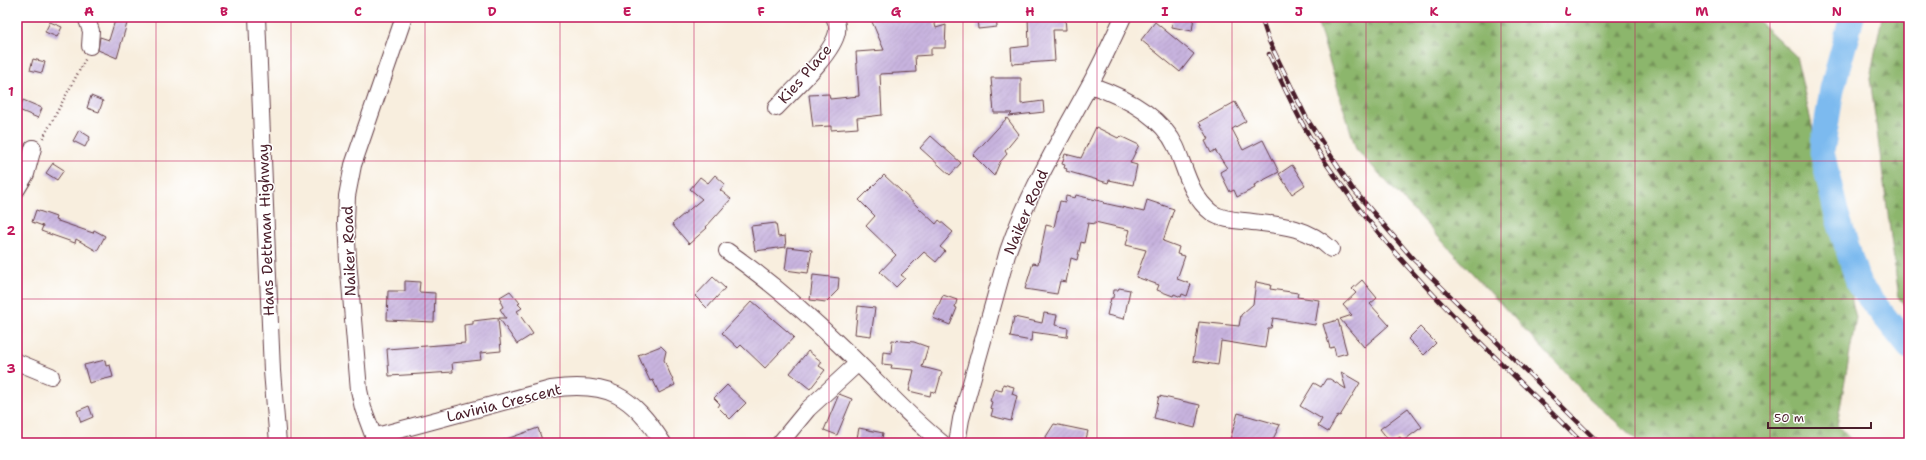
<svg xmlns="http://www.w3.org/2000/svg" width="1926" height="460" viewBox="0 0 1926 460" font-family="'Shantell Sans',sans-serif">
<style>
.forest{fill:url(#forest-firs);stroke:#6b6a4c}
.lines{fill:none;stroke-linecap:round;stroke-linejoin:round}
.river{stroke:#7cbaef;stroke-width:25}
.building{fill:url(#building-hatch)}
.minor-casing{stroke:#643e46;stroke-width:18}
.path{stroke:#643e46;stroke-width:2.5;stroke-dasharray:1 3;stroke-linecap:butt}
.minor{stroke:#fff;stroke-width:16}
.rail-casing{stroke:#4a1f2b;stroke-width:4.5}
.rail{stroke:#fff;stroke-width:3;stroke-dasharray:9;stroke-linecap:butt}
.grid{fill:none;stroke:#c2185b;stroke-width:1;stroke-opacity:0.55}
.labels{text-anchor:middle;stroke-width:3;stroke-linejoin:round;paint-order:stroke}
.street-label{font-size:15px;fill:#4a1f2b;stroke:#fff}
.neatline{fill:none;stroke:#c2185b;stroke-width:1.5}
.grid-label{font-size:13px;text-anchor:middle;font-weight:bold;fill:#c2185b}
</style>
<defs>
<pattern id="forest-firs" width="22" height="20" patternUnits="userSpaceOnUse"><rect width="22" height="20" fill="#8cb66c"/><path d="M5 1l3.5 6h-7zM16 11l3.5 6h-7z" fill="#749359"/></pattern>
<pattern id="building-hatch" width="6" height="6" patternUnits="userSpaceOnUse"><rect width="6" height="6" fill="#c8b4df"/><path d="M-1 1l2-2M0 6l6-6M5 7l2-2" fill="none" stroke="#ad9ac0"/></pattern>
</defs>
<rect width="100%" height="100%" fill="#fff"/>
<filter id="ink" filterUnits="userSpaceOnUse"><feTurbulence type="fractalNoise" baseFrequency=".025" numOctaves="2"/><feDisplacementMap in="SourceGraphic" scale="8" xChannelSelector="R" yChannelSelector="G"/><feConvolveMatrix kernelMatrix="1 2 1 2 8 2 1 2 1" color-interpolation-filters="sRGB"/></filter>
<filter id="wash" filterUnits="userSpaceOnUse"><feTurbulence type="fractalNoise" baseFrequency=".012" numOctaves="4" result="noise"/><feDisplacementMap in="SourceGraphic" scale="16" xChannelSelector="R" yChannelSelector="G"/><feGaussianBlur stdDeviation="0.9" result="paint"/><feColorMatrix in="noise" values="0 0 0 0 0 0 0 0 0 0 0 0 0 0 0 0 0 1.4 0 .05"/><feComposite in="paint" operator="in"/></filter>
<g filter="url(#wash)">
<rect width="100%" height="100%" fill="#f8eede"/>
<g class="forest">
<path d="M1316,17H1754L1796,56L1856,318L1837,425L1854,443H1640L1588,397L1356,149Z"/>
<path d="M1882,17H1909V311L1899,298L1870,78Z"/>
</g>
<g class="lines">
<path class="river" d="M1852,17L1832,89L1822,152L1836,212L1859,285L1909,347"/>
</g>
<g id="blocks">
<g class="building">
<path d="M116,17L128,20L117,58L98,50L100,37L109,40Z"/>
<path d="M870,17H933L936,28L946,25L945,48H931V55L915,56L916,72L880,74L882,115L857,118L858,128L831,130V126L813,127L809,95L829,94L830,99L859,96L856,52L884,50Z"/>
<path d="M977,17H996L997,27L978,29Z"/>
<path d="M1028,17H1065L1066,30H1053L1055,61L1012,64L1011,48L1029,46Z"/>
<path d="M1173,17H1194L1192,31L1172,27Z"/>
<path d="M50,22L62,27L57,37L45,32Z"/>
<path d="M1155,22L1194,54L1180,72L1141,40Z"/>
<path d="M33,59L45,62L42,73L30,70Z"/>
<path d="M991,78H1021V104L1043,101L1044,112L1009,116L1012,113H994Z"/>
<path d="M91,96L103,101L99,112L87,108Z"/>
<path d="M23,100L42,108L38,118L19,110Z"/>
<path d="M1235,102L1246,121L1232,129L1243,150L1263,140L1279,172L1254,185L1255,188L1237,197L1234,190L1230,192L1220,172L1227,168L1215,150L1211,153L1205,141L1209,139L1199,122Z"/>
<path d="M1007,118L1019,134L1005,151L1007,154L1000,162L994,176L973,155Z"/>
<path d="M1096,127L1118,138L1120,136L1139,145L1130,163L1137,165L1133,185L1109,180L1108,183L1066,171L1067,169L1064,168L1065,165L1062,164L1065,154L1081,158Z"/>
<path d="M79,130L90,137L85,147L73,141Z"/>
<path d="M931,136L961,163L950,175L920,148Z"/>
<path d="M53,163L64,170L57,180L46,173Z"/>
<path d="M1292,165L1305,185L1292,194L1279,174Z"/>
<path d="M715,175L725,184L720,190L731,199L706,227L707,228L689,244L672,224L702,199L690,189L700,177L708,183Z"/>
<path d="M884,175L936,224L939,220L953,232L940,247L945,251L936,262L924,252L901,275L905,278L896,287L880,272L896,255L866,226L875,216L859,200Z"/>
<path d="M1076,195L1104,202L1103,203L1144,212L1147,200L1174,209L1163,241L1179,247L1177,254L1185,256L1177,279L1191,284L1187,296L1182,294L1181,297L1174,294L1173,296L1157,290L1159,285L1136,277L1146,250L1126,245L1130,230L1095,222V224L1088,223L1084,243L1081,242L1077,260L1071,258L1066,282L1060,281L1057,294L1025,289L1033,263L1038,264L1046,225L1054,227L1060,201L1065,202L1066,196L1075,198Z"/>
<path d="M36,210L56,217L55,220L93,233L94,230L105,236L97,251L76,239L75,243L52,235L41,231L43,226L32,222Z"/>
<path d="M776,223L778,237L785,236L786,247L755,251L751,226Z"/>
<path d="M788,247L812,250L808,273L785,270Z"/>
<path d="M813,275L839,278L838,290L826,302L810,300Z"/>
<path d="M713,277L725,288L707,308L695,296Z"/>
<path d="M1362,280L1377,298L1370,304L1389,325L1364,347L1340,319L1352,315L1343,305L1356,293L1352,289Z"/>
<path d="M405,281L420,282L419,292L435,293L434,322L387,320L388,291H405Z"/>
<path d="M1256,282L1271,285L1270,289L1298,293L1297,297L1319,300L1315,325L1273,318L1271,328H1268L1265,348L1221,341L1218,365L1193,361L1199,322L1239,326L1241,315L1253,304Z"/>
<path d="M1119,288L1130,290L1124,319L1107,315L1111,298H1113L1114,290H1118Z"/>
<path d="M510,291L520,303L518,304L522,308L517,311L533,334L517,344L499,318H506L500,309L503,307L500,301L502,300L500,297Z"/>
<path d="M943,295L957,300L955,307L957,308L950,325L933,318Z"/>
<path d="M752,301L794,337L765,368L741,345L738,348L722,333Z"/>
<path d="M858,306L875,308L871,336L855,334Z"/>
<path d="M1044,313L1057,315L1055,325L1068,328L1067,337L1032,332L1031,341L1010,337L1014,317L1042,323Z"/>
<path d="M498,318L501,351L480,353L481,360L452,363L453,372L389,376L387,349L465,343L464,325L473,324V321Z"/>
<path d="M1338,320L1347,353L1336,356L1334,347L1330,348L1323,324Z"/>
<path d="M1420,327L1436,343L1424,355L1408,339Z"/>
<path d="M892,340L914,342L928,347L922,367L942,372L936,393L931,391L930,396L909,391L914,370L891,368L892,365L882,364L883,352L891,353Z"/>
<path d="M661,346L666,351L664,360L675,385L659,393L653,380L650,381L638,355Z"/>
<path d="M808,351L822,362L819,366L825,370L810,389L790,373Z"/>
<path d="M105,360L106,366L110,365L113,377L89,383L84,365Z"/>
<path d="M1341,372L1360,383L1340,416L1338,415L1328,432L1318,426L1322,419L1300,406L1314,383L1321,387L1326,379H1330L1346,389Z"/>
<path d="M1003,384L1014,387L1012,394L1017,396L1011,421L991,416L993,409L990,408L992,402L990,401L994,389L1002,391Z"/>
<path d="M727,385L746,403L730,419L718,407L720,404L714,398Z"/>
<path d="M839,394L852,399L837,435L824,430Z"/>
<path d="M1159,396L1200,405L1195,428L1154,418Z"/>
<path d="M89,406L93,417L81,422L77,411Z"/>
<path d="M1408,408L1422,427L1403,441L1400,437L1391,443L1380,429Z"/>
<path d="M1238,413L1280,425L1271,443H1229Z"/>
<path d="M1054,424L1088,431L1085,443H1042Z"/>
<path d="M538,428L543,443H501V441Z"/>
<path d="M859,428L883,433L881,443H856Z"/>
</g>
</g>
</g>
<g filter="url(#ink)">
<use href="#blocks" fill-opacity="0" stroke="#643e46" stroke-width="1"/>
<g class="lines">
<defs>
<g id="minor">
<path d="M86,17L91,31L90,46"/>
<path d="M257,17L272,371L278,443"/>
<path d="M1090,85C1122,96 1161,115 1176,147C1186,170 1190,196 1212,213C1221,219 1233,220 1244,221C1277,225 1305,225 1331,249"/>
<path d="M776,108C792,91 833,54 837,32C838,27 836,21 834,17"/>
<path d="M17,189L26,174L33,148"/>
<path d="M727,251C770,281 810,316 848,353C879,383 908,416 942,443"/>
<path d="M17,362L51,376"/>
<path d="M373,437L551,389C608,381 632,395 663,443"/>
<path d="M376,443L363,408L359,390L348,260L346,222L347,196L353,165L404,17"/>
<path d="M780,443L808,409L858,363"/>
<path d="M957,443L961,419L1008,251C1028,193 1059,141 1088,88C1101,65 1112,41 1123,17"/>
</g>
</defs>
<use href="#minor" class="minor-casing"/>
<path class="path" d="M43,138L86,58"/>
<use href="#minor" class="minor"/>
<defs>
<g id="rail">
<path d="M1261,17L1269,41L1307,119L1352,188L1414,260L1599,443"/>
<path d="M1269,54C1288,97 1309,141 1337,179C1406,277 1498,358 1582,443"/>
</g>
</defs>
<use href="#rail" class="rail-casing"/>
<use href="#rail" class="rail"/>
</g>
</g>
<path class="grid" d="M156,17V443M291,17V443M425,17V443M560,17V443M694,17V443M829,17V443M963,17V443M1097,17V443M1232,17V443M1366,17V443M1501,17V443M1635,17V443M1770,17V443M17,161H1909M17,299H1909"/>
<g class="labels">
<g class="street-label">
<text transform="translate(805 74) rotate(-49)" y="5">Kies Place</text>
<text transform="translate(1026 212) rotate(-67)" y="5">Naiker Road</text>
<text transform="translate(266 230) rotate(-92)" y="5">Hans Dettman Highway</text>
<text transform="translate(349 251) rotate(-92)" y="5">Naiker Road</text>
<text transform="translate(504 403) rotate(-14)" y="5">Lavinia Crescent</text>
</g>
</g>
<rect width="1926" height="460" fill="none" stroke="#fff" stroke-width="44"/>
<path d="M1768 422v6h103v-6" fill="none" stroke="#4a1f2b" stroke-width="2"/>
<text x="1774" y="422" font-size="12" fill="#4a1f2b" stroke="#ffffff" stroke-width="3" paint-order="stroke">50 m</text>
<rect x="22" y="22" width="1882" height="416" class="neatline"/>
<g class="grid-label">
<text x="89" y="16">A</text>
<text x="224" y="16">B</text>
<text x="358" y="16">C</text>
<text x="492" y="16">D</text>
<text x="627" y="16">E</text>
<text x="761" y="16">F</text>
<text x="896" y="16">G</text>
<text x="1030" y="16">H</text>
<text x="1165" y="16">I</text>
<text x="1299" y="16">J</text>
<text x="1434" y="16">K</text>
<text x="1568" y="16">L</text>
<text x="1702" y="16">M</text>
<text x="1837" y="16">N</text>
<text x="11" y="96">1</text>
<text x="11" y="235">2</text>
<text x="11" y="373">3</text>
</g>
</svg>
